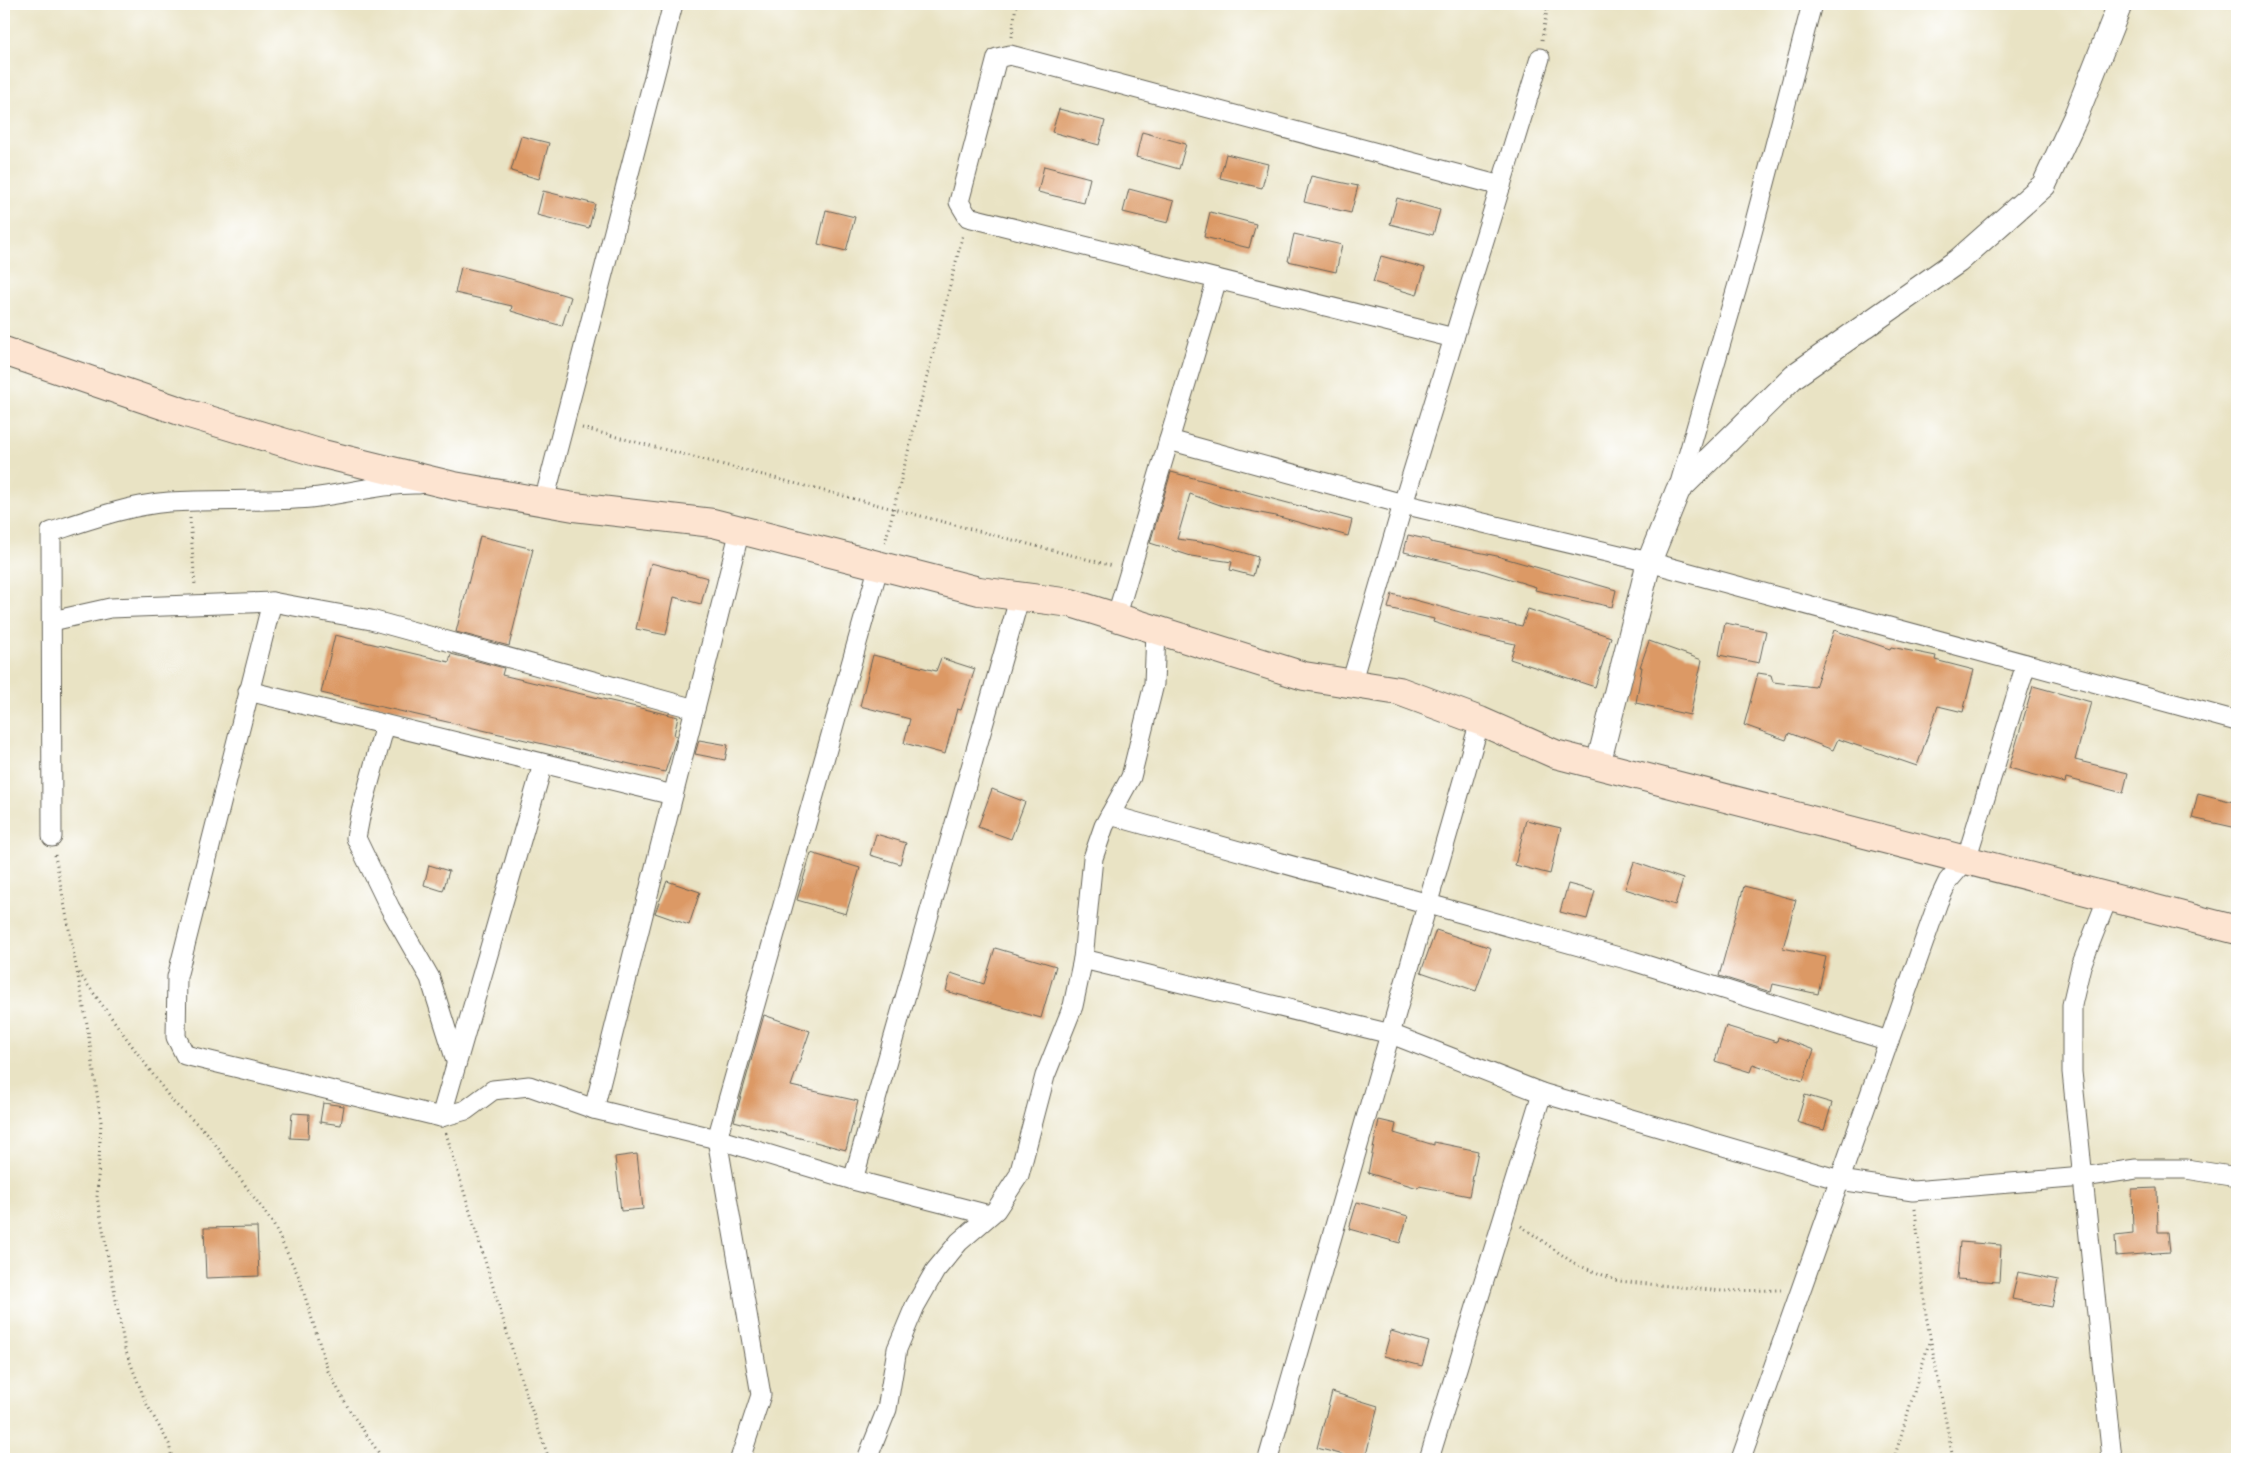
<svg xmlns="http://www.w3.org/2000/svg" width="2241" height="1463" viewBox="0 0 2241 1463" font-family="'Libre Caslon Text',serif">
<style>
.building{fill:#dc9965}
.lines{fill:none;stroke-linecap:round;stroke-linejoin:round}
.minor-casing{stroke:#646257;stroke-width:21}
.tertiary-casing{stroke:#646257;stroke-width:26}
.secondary-casing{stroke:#646257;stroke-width:30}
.path{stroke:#646257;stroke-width:3;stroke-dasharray:1 4;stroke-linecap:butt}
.minor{stroke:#fff;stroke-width:19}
.tertiary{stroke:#fff;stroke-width:24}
.secondary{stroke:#fde4d1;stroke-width:28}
</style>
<rect width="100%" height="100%" fill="#fff"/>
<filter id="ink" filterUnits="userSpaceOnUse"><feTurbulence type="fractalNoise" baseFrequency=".02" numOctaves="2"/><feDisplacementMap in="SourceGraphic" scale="10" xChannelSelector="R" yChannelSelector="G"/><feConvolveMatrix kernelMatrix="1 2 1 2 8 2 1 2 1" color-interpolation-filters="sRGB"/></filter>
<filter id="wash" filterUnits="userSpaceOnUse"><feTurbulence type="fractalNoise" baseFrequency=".0096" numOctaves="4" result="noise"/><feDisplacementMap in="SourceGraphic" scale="20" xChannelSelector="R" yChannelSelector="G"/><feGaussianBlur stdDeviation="1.12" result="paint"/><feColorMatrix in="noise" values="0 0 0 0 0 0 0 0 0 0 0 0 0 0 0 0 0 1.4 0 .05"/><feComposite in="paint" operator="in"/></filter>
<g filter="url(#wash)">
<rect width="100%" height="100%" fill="#e9e3c4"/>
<g id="blocks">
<g class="building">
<path d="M1059,109L1105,121L1099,145L1052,132Z"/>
<path d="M1142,132L1186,144L1179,169L1136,157Z"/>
<path d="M521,136L549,143L539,179L511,171Z"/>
<path d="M1226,154L1268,164L1262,188L1220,178Z"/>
<path d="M1044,166L1090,178L1084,203L1038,192Z"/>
<path d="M1311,176L1358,186L1351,213L1304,202Z"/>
<path d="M1129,189L1174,201L1168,223L1123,212Z"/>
<path d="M543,191L595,204L589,228L537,215Z"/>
<path d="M1397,198L1440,210L1433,235L1390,224Z"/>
<path d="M826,210L855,217L846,251L818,244Z"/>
<path d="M1210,212L1256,224L1249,248L1204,237Z"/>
<path d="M1294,234L1342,245L1336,272L1288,261Z"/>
<path d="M1381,256L1425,268L1417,295L1373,282Z"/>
<path d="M461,267L511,279L571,297L562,326L511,311L512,306L455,293Z"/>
<path d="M1171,472L1352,520L1348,536L1276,516L1223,506L1190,494L1177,539L1214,544L1258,557L1253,576L1230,570L1232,562L1191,556L1150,543Z"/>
<path d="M1408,535L1430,540V542L1497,556L1616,590L1612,607L1535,590L1536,587L1478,569L1404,552Z"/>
<path d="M480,536L533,549L509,646L456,632Z"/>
<path d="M651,563L708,578L701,604L674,597L666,635L636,629Z"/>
<path d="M1392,594L1479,617L1522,626L1528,609L1611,637L1595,687L1510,659L1515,644L1475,635L1433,622L1434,619L1388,608Z"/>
<path d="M1725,623L1766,631L1759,663L1719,655Z"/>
<path d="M1834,630L1890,649L1891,647L1936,656L1935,660L1974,670L1963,712L1938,706L1917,766L1838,739L1833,750L1789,733L1786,740L1744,725L1758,673L1771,675L1773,682L1815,687Z"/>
<path d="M335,635L449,662L451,654L504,668L502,675L678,717L674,735L677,736L665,772L321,693Z"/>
<path d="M1649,641L1702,660L1690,715L1636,703L1642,667H1640Z"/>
<path d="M873,655L936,671L941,658L975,669L961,710L957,709L945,754L904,743L910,719L860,706Z"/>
<path d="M2033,686L2091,702L2075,760L2128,773L2123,793L2066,778L2065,783L2009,768Z"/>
<path d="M699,740L728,745L725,760L695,754Z"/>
<path d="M992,789L1025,802L1011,839L978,827Z"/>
<path d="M2198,793L2237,803V828L2192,818Z"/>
<path d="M1526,820L1561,828L1550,874L1515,865Z"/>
<path d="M876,834L906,843L900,864L870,855Z"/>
<path d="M811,853L860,868L846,914L797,900Z"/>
<path d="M1634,862L1683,879L1675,905L1625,889Z"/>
<path d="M429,865L449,871L443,891L424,885Z"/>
<path d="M667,881L700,892L689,925L655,913Z"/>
<path d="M1568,884L1595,891L1587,919L1560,912Z"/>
<path d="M1744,886L1796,900L1783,948L1826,957L1818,994L1773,984L1771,992L1719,976Z"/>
<path d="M1436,930L1491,948L1476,991L1421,972Z"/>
<path d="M995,948L1056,966L1041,1018L946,991L951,973L984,984Z"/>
<path d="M764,1015L810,1031L791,1086L858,1101L846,1150L734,1121Z"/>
<path d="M1726,1026L1777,1042L1778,1037L1814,1050L1803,1081L1753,1064L1750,1072L1715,1061Z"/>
<path d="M1805,1095L1832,1103L1824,1130L1797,1122Z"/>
<path d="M323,1103L344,1106L341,1125L320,1122Z"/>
<path d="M292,1113L309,1114L308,1139L290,1138Z"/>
<path d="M1379,1120L1396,1124L1394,1133L1434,1145V1142L1478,1151L1469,1196L1419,1186L1418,1188L1368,1173Z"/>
<path d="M637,1154L643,1209L621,1211L615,1157Z"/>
<path d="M2157,1188L2158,1232H2168L2170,1252L2116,1256L2115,1236L2133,1234L2132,1189Z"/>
<path d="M1357,1202L1408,1216L1400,1243L1349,1229Z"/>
<path d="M257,1227L259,1276L206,1278L204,1228Z"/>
<path d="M1960,1242L2001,1245L1999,1282L1957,1279Z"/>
<path d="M2018,1272L2058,1280L2052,1307L2012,1299Z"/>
<path d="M1391,1331L1429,1342L1422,1366L1384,1356Z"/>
<path d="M1332,1392L1378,1406L1365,1459H1343L1344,1455L1317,1448Z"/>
</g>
</g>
</g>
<g filter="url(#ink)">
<use href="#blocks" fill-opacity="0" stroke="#646257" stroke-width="1"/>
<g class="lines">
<defs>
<g id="minor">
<path d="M1454,338L968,217L959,202L997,58L1010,55L1501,186"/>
<path d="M1169,440L1403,504L1649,562L2237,721"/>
<path d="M1678,490L1743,267L1812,4"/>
<path d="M544,501L673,4"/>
<path d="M272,602L177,977L176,1037L185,1055L441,1117L466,1110L493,1090L529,1086L594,1109L717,1139L853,1180L989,1215"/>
<path d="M1116,618L1217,279"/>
<path d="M52,621L110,608L272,602L371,620L695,709"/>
<path d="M1351,684L1403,504L1540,58"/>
<path d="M248,691L673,795"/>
<path d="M385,725L361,812L356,838L390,908L430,978L456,1061"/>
<path d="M1110,815L1633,961L1889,1041"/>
<path d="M52,837L51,532C88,520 129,505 169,502C216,499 263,502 310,498C346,494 383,483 419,484"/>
<path d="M2108,897L2081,966L2072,1005V1072L2112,1459"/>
<path d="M1083,959L1391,1034L1542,1093L1840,1180L1913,1191L2083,1177L2136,1169H2186L2237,1177"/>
<path d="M594,1109L740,530"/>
<path d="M441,1117L543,764"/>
<path d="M853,1180L1020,596"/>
<path d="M740,1459L761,1395L717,1139L879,565"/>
<path d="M867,1459L887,1409L897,1349L915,1306L935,1271L959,1242L996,1210L1019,1175L1045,1076L1073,1006L1083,959L1093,858L1104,826L1131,777L1154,684L1156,631"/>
<path d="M1268,1459L1480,721"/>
<path d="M1429,1459L1542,1093"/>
<path d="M1741,1459L1938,902L1948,881L1966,860L2026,664"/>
</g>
<path id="tertiary" d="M1598,765L1649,562L1678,490L1794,376L1958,261L2044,185L2075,118L2120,4"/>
<path id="secondary" d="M4,351L186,413L319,453L454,486L574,507L713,523L979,591L1071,603L1304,676L1399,691L1480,721L1555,754L2237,930"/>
</defs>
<use href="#minor" class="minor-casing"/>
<use href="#tertiary" class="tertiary-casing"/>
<use href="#secondary" class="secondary-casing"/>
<g class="path">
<path d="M1012,37L1016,4"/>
<path d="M1542,40L1548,4"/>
<path d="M582,428L1113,566"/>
<path d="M190,518L195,586"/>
<path d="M885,543L963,234"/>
<path d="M55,855L87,1024L101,1122L97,1197L125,1349L146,1403L169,1444L172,1459"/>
<path d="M79,973L173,1102L207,1133L272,1222L299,1277L328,1371L350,1411L383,1459"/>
<path d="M446,1133L524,1388L549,1459"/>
<path d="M1915,1209L1926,1315L1953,1459"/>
<path d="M1521,1226L1575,1264L1618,1281L1722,1291L1781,1290"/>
<path d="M1894,1459L1930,1339"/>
</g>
<use href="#minor" class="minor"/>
<use href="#tertiary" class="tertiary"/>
<use href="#secondary" class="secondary"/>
</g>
</g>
<rect width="2241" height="1463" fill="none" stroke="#fff" stroke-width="20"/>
</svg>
